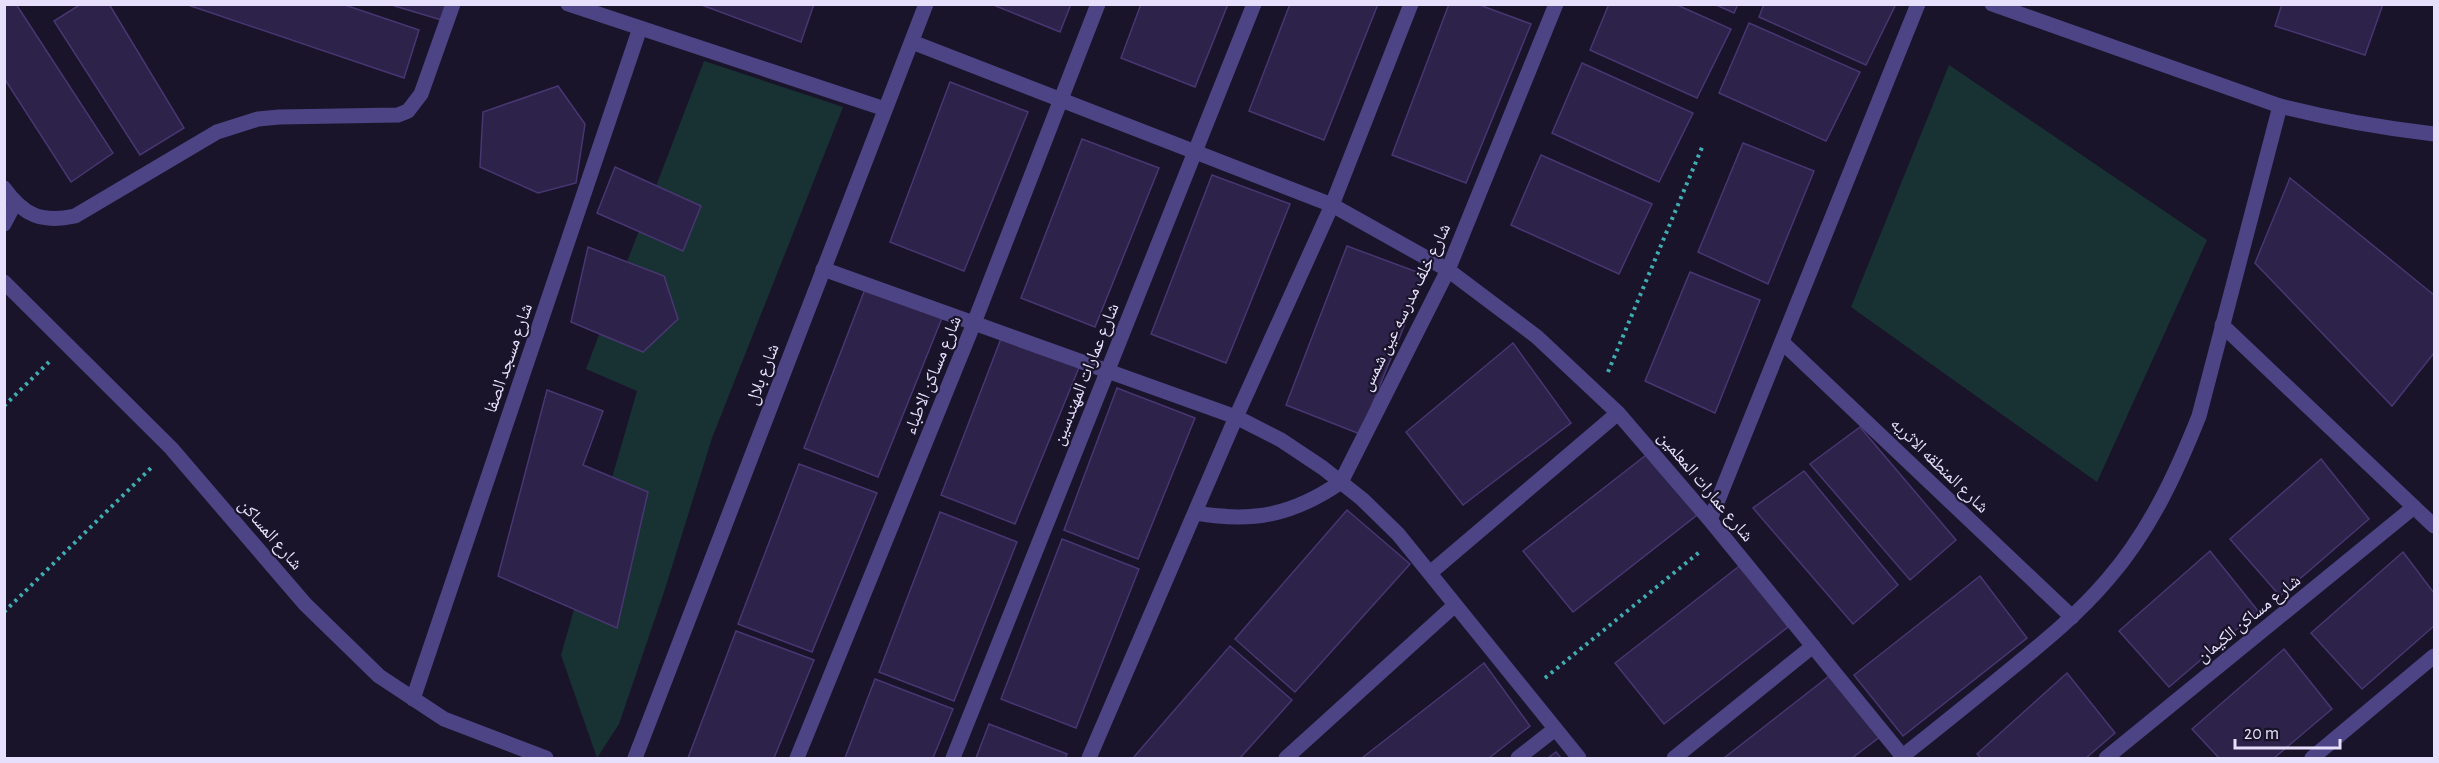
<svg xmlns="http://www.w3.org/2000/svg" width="2439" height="763" viewBox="0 0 2439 763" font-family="'Alegreya Sans','Noto Naskh Arabic',sans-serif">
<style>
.garden{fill:#183233}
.building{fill:#2d2249;stroke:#483672;stroke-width:1.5}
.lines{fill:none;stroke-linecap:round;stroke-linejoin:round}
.path{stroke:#3eaeb2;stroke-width:4;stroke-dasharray:3 4.5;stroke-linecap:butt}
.minor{stroke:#4c4484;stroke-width:15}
.labels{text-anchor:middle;stroke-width:4.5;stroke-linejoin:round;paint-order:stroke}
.street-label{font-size:18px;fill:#e6e0fc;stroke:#1a142a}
</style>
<rect width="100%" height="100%" fill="#1a142a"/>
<g class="garden">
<path d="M704,61L843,107L712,438L665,589L619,724L597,758L561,655L637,391L586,369Z"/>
<path d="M1949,65L2207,240L2097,482L1851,307Z"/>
</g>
<g class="building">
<path d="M4,4H16L113,153L71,182L4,78Z"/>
<path d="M81,4H109L184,128L140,155L54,21Z"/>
<path d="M185,4H342L419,30L404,78Z"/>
<path d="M388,4H451L445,21Z"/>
<path d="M699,4H814L801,42Z"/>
<path d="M991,4H1071L1060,32Z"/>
<path d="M1141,4H1228L1195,87L1121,58Z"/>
<path d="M1290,4H1378L1324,140L1249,111Z"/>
<path d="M1449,4H1477L1531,24L1466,183L1392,155Z"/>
<path d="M1609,4H1675L1731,29L1697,98L1590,50Z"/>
<path d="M1714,4H1738L1734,13Z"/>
<path d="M1764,4H1896L1866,65L1759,17Z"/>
<path d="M2282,4H2383L2365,55L2275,26Z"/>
<path d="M1749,23L1860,72L1826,141L1719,93Z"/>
<path d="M1582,63L1693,113L1659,182L1552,133Z"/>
<path d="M950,82L1028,112L964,271L890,242Z"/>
<path d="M558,86L585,124L576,183L538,193L480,167L483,112Z"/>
<path d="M1082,139L1159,168L1095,327L1021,298Z"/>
<path d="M1743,143L1814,171L1768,284L1698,252Z"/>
<path d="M1541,155L1652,204L1619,274L1511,225Z"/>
<path d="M615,167L701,206L683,251L597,213Z"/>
<path d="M1212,175L1290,204L1226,363L1151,334Z"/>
<path d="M2290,178L2434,295V353L2392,406L2255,263Z"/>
<path d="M1347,246L1425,275L1360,434L1286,405Z"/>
<path d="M588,247L664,276L678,319L643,352L571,322Z"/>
<path d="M1690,272L1760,300L1715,413L1645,381Z"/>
<path d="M865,289L942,318L878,477L804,448Z"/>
<path d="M1002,336L1080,365L1015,524L941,495Z"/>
<path d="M1513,343L1571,423L1463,505L1406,432Z"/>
<path d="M1117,388L1195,418L1138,559L1064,530Z"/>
<path d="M547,390L603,411L583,465L648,492L617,628L498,576Z"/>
<path d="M1860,427L1956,540L1910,580L1810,464Z"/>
<path d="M1650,452L1697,515L1573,612L1523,551Z"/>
<path d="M2321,459L2369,519L2280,596L2230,539Z"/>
<path d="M799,464L877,493L812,652L738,624Z"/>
<path d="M1804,471L1898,585L1853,624L1753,508Z"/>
<path d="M1347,510L1410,564L1295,692L1235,639Z"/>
<path d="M940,512L1017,542L954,701L879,672Z"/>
<path d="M1062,539L1139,569L1076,728L1001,699Z"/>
<path d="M2210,551L2258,611L2169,687L2119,631Z"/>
<path d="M2403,552L2434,593V626L2362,689L2311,633Z"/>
<path d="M1742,564L1788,627L1664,724L1615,663Z"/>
<path d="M1980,576L2027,638L1903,736L1854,675Z"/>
<path d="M736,631L814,660L774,758H688Z"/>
<path d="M1230,646L1292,700L1240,758H1133Z"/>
<path d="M2284,649L2332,709L2274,758H2219L2192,729Z"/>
<path d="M1484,663L1530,726L1489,758H1362Z"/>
<path d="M1833,673L1881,736L1852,758H1724Z"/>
<path d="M2067,673L2115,733L2086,758H1981L1977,754Z"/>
<path d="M875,679L953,709L933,758H845Z"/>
<path d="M989,724L1067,754L1065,758H976Z"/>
<path d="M1556,752L1561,758H1548Z"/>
</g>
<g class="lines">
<g class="path">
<path d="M1608,372L1703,145"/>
<path d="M4,406L49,362"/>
<path d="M4,612L154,465"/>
<path d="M1545,678L1702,550"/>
</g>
<g class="minor">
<path d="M568,4L885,109"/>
<path d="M1992,4L2280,106C2331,119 2382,128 2434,134"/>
<path d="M912,42L1332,205L1448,270L1537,337L1618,413L1710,520L1904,758"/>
<path d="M4,188C24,216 42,223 75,216L217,132L258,119L279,117L398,115L408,111L421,94L453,4"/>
<path d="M4,224L15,203"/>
<path d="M823,269L1236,417L1281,440L1323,468L1362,499L1398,534L1579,758"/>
<path d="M4,282L171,448L305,604L379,676L444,719L546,758"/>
<path d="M2222,325L2434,526"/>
<path d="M1782,342L2072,617"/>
<path d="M1196,513C1253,523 1293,515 1341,482L1448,270L1556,4"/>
<path d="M1710,520L1918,4"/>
<path d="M1430,573L1618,413"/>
<path d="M413,699L640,28"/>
<path d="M635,758L926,4"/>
<path d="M797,758L974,323L1098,4"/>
<path d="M953,758L1254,4"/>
<path d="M1089,758L1236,417L1332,205L1411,4"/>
<path d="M1286,758L1455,605"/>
<path d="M1518,758L1555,729"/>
<path d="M1674,758L1813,646"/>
<path d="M1900,758C1932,733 1964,707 1996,681C2035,649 2075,618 2108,579C2149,532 2176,474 2199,416L2280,106"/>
<path d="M2106,758L2414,507"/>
<path d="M2312,758L2434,656"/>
</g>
</g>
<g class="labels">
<g class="street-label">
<text transform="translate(1405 307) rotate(-64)" y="6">شارع خلف مدرسه عين شمس</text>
<text transform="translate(508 358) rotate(-71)" y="6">شارع مسجد الصفا</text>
<text transform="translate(762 374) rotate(-69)" y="6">شارع بلال</text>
<text transform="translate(1085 374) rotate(-68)" y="6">شارع عمارات المهندسين</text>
<text transform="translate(932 375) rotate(-68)" y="6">شارع مساكن الاطباء</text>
<text transform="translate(1940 465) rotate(44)" y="6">شارع المنطقه الاثريه</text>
<text transform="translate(1706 486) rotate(50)" y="6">شارع عمارات المعلمين</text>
<text transform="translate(271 534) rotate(49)" y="6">شارع المساكن</text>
<text transform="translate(2248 618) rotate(-39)" y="6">شارع مساكن الكيمان</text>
</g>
</g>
<rect width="2439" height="763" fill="none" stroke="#e6e0fc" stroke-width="12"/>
<path d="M2235 739v9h105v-9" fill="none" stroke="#e6e0fc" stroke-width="3"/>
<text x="2244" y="739" font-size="18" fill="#e6e0fc" stroke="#1a142a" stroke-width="4.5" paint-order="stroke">20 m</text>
</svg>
